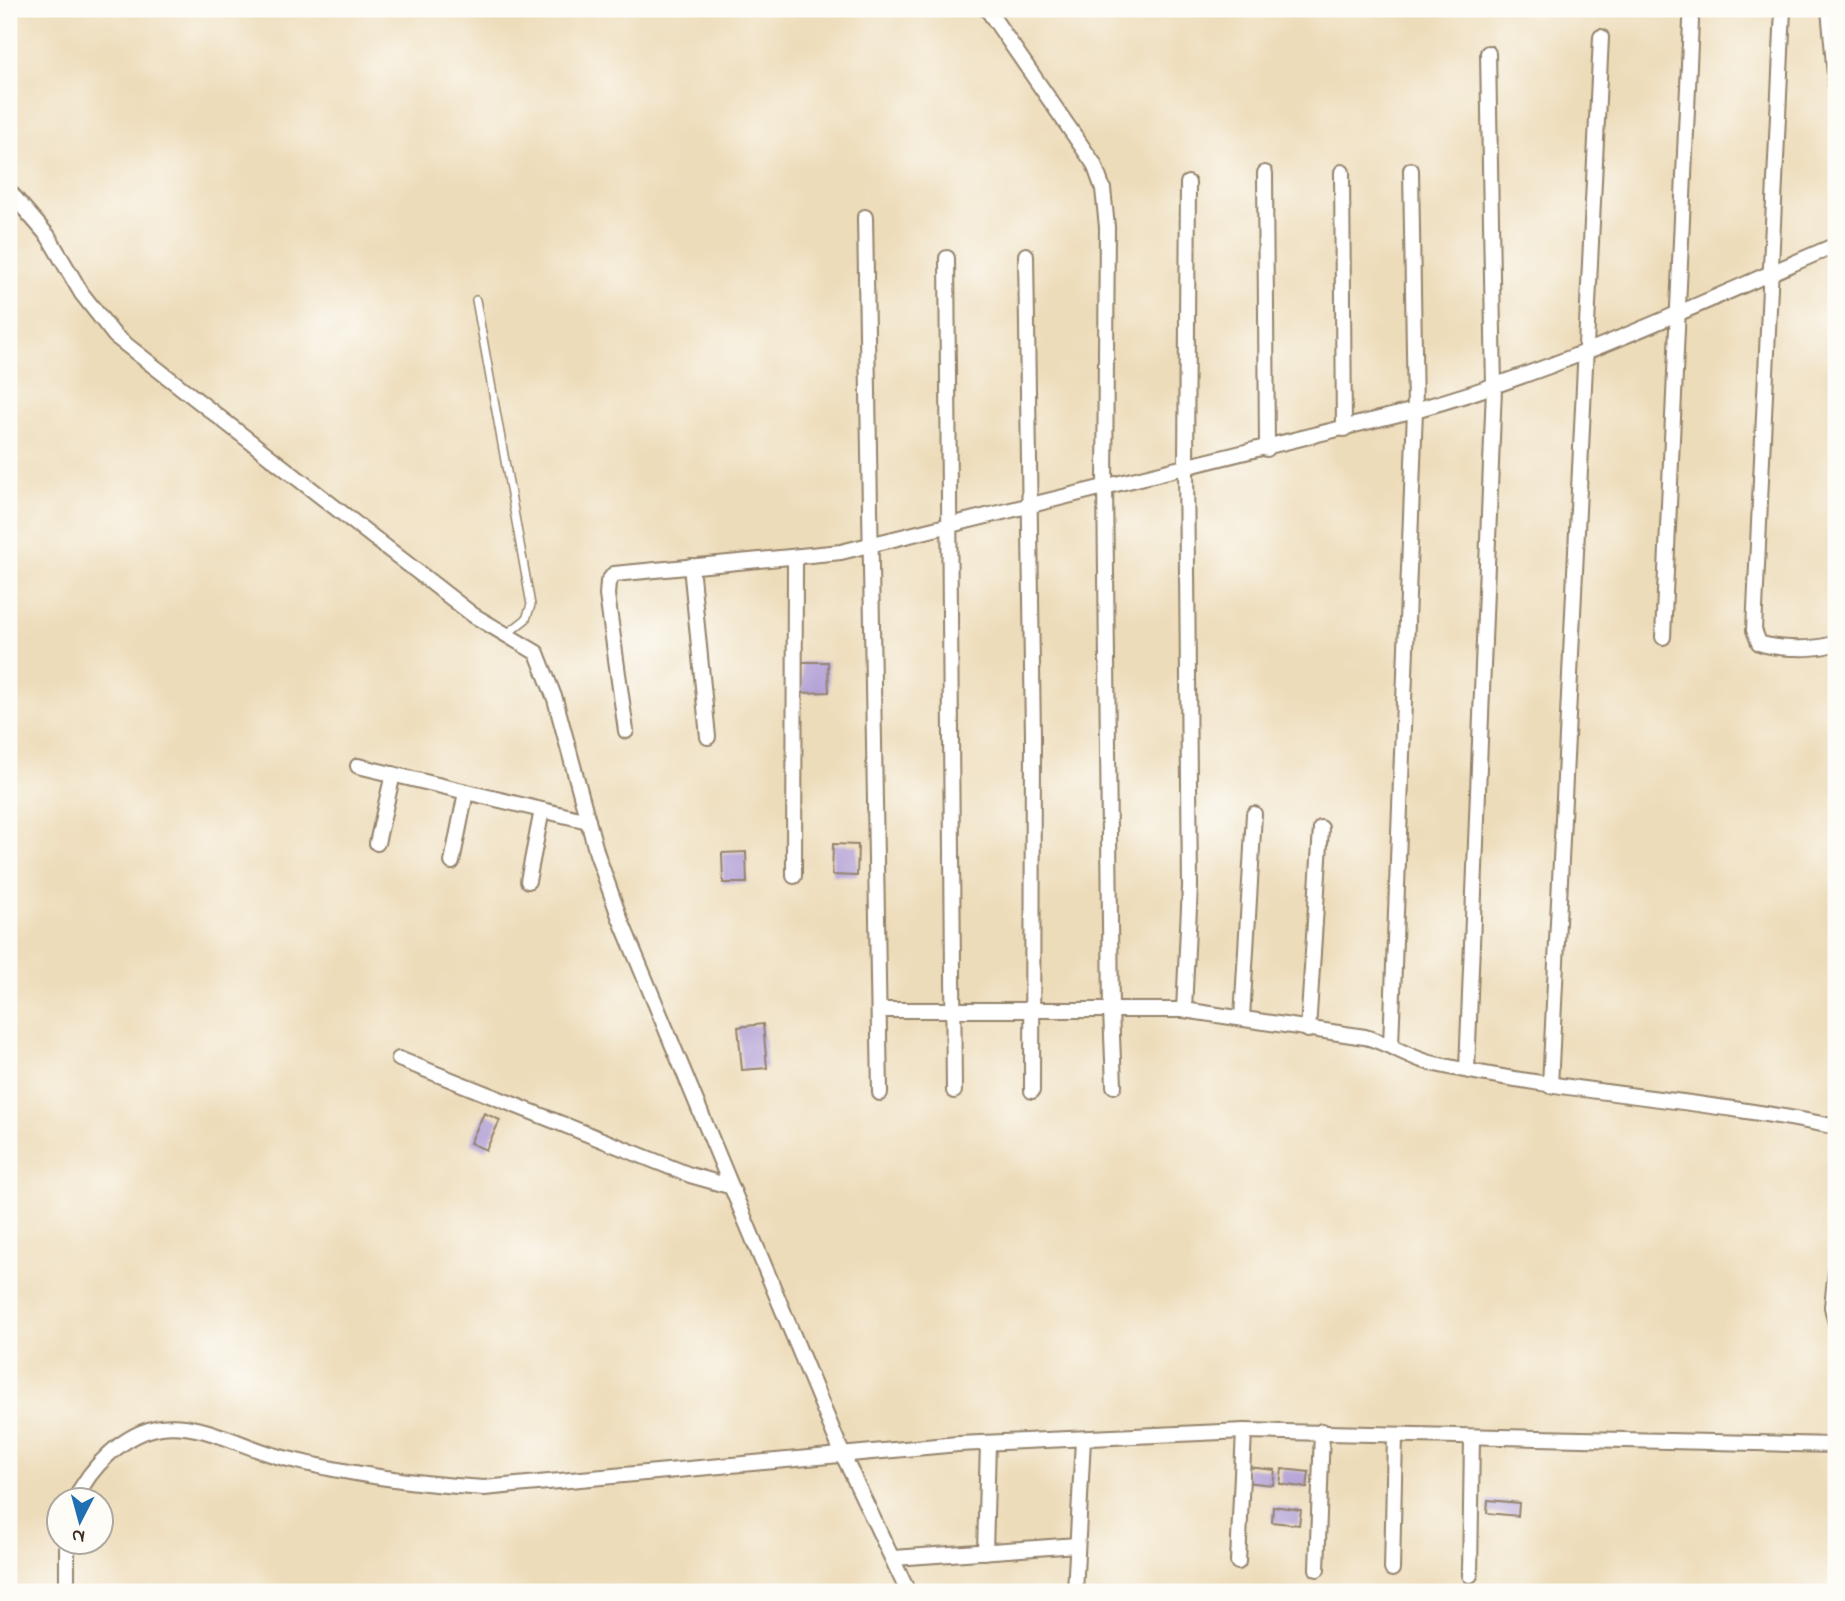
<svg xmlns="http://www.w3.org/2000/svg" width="1845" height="1601" viewBox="0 0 1845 1601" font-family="'Indie Flower',sans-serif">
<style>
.building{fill:#af9cd4}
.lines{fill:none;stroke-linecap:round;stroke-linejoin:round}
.lane-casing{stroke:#94836c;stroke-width:10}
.street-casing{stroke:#94836c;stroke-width:18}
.lane{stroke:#fff;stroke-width:7}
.street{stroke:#fff;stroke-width:14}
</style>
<rect width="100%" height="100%" fill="#fdfcf7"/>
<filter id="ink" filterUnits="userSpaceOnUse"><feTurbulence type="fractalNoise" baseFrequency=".0143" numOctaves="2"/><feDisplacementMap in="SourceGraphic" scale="14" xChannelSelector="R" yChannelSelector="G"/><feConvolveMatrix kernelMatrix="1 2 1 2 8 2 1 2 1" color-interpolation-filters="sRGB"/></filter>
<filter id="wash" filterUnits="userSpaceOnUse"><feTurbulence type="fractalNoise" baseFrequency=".00686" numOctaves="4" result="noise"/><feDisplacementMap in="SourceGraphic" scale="28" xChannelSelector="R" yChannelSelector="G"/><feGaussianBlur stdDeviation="1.57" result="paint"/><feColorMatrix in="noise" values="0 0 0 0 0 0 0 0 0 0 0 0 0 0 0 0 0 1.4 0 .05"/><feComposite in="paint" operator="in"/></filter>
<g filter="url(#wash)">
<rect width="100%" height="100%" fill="#eddcb9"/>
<g id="blocks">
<g class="building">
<path d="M801,662H828L829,692L802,693Z"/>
<path d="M833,844L858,845L857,876L832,875Z"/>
<path d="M746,852L747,883H723L722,853Z"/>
<path d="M763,1024L767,1068L742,1070L738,1027Z"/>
<path d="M484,1113L500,1120L486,1150L470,1143Z"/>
<path d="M1247,1467L1275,1470L1273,1485L1245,1482Z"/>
<path d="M1282,1469L1309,1472L1307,1488L1280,1484Z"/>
<path d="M1488,1500L1519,1503L1518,1516L1487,1513Z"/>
<path d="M1273,1506L1301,1510L1299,1525L1272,1522Z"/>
</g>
</g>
</g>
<g filter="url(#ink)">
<use href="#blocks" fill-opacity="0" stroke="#94836c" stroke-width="2"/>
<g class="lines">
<defs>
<path id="lane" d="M476,300L531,605L526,619L507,634"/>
<g id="street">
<path d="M987,9L1094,164L1103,189L1107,227L1105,485L1111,1010L1114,1086"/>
<path d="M1783,9L1754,630L1759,643C1775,649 1822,651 1836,642"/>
<path d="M1829,9L1836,86"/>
<path d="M1342,172L1344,429"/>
<path d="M1265,173L1267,449"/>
<path d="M9,191L48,236L82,294L115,336L473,615L537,653L555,699L597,854L619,916L842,1453L908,1592"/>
<path d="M865,217L880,1093"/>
<path d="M1026,255L1033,736L1032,1091"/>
<path d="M947,258L954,1091"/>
<path d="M691,566L708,737"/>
<path d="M1663,637L1691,21"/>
<path d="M626,731L607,595L608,582L614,574L841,552L1415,410C1561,370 1697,304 1836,245"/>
<path d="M358,766L588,821"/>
<path d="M377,843L393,774"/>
<path d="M452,862L466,792"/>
<path d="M794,876L795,557"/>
<path d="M528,881L542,810"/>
<path d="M879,1010H1184L1365,1037C1390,1043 1410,1059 1435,1064C1567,1093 1704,1099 1836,1127"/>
<path d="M1184,1010L1190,887L1186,465L1188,183"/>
<path d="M1242,1018L1254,814"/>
<path d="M1308,1030L1321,828"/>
<path d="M1391,1045L1415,410L1411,170"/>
<path d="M399,1059L690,1175L729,1186"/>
<path d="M1467,1070L1494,388L1488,53"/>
<path d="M1550,1086L1601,37"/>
<path d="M1836,1270L1832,1307L1836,1324"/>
<path d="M75,1500C90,1467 124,1433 161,1427C201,1421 246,1449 284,1458C348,1474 418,1484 484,1488L958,1444L1244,1431L1836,1445"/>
<path d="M985,1552L988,1443"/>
<path d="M894,1558L1077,1545"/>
<path d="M1238,1562L1244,1431"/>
<path d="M1317,1569L1322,1431"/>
<path d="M1392,1569L1395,1436"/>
<path d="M1470,1575L1472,1438"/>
<path d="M67,1592V1542"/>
<path d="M1075,1592L1083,1440"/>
</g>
</defs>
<use href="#lane" class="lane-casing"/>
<use href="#street" class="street-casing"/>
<use href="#lane" class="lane"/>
<use href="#street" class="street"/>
</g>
</g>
<rect width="1845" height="1601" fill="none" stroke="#fdfcf7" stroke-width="35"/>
<g transform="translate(80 1521) rotate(186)"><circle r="33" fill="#fdfcf7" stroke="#afa8a0" stroke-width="2"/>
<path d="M0-5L12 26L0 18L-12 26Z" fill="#1f6fb2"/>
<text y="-10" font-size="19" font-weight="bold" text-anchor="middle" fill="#3b2a1e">N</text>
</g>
</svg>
